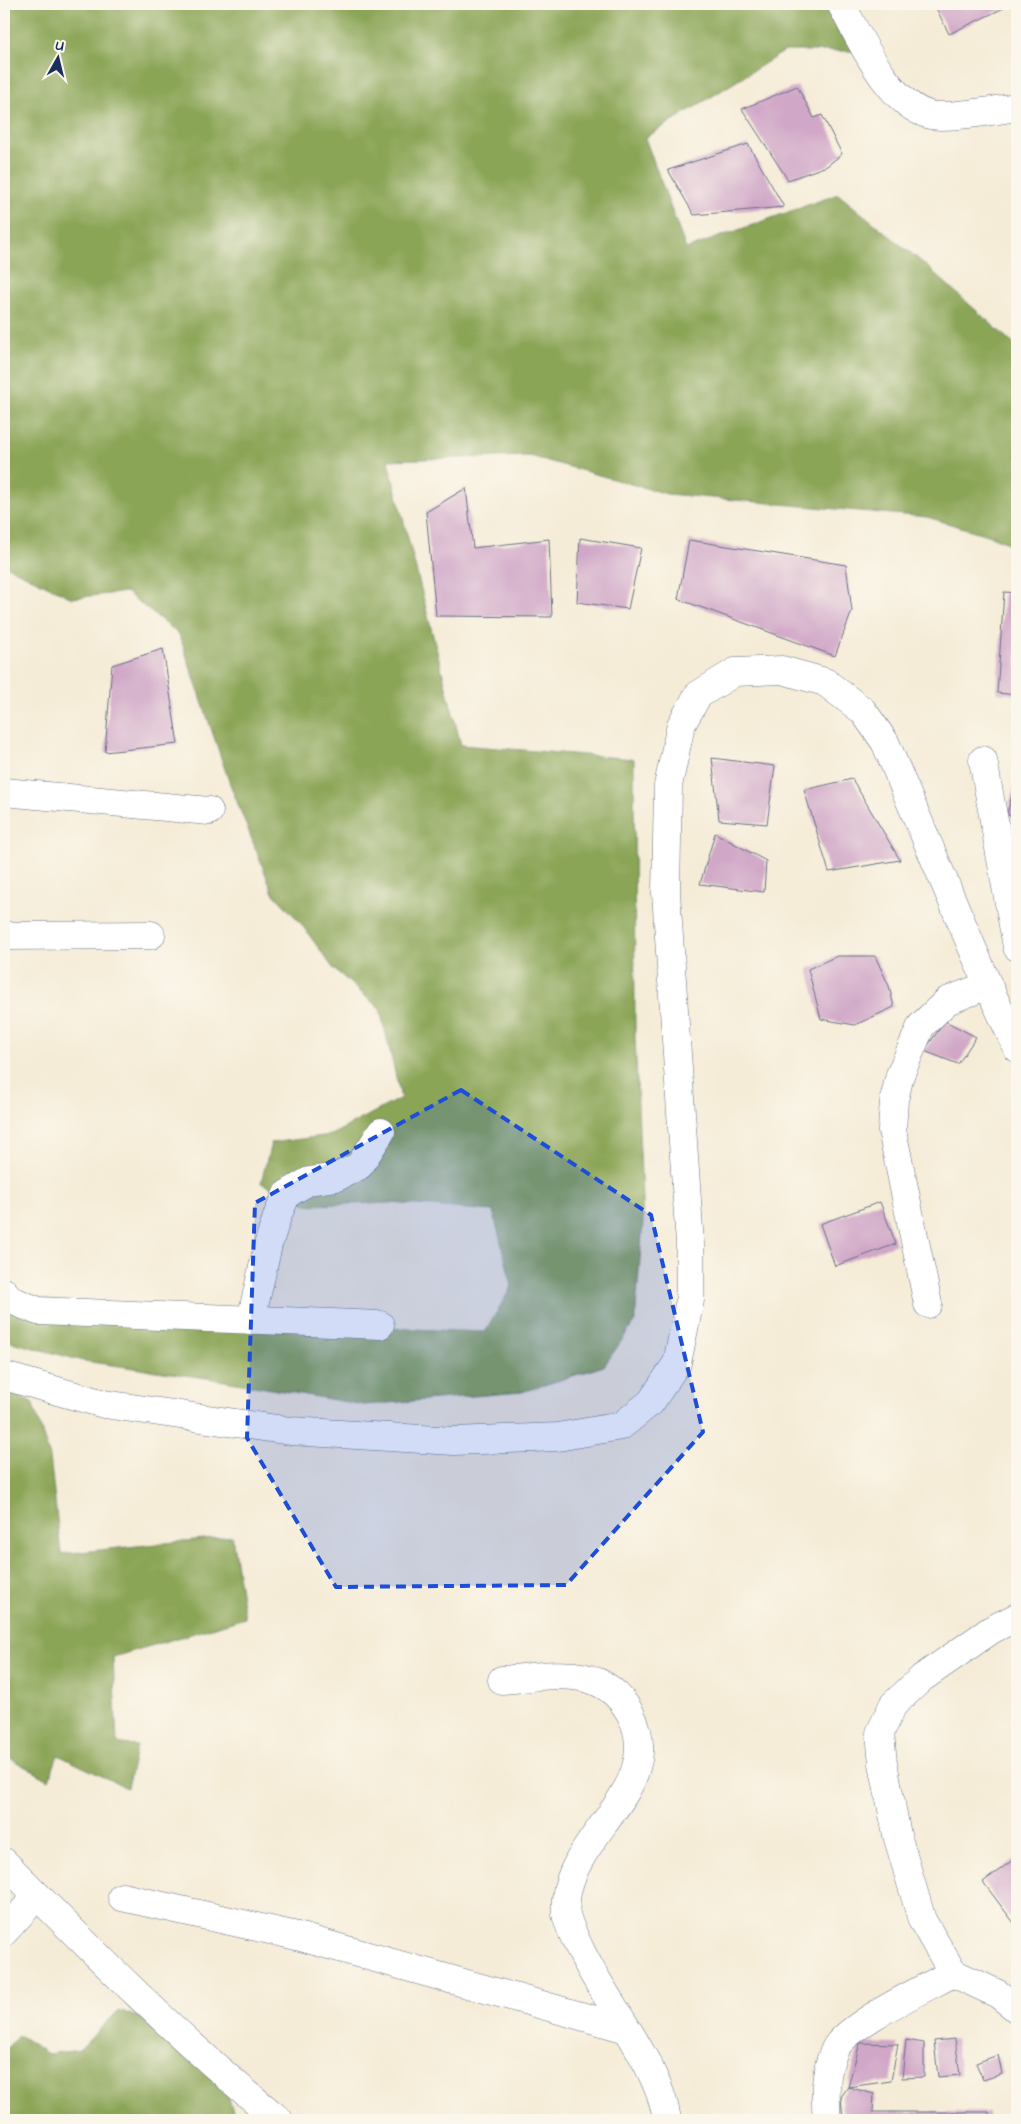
<svg xmlns="http://www.w3.org/2000/svg" width="1021" height="2124" viewBox="0 0 1021 2124" font-family="'Architects Daughter',sans-serif">
<style>
.forest{fill:#8ba556;stroke:#536a5a}
.building{fill:#d0a7c7}
.lines{fill:none;stroke-linecap:round;stroke-linejoin:round}
.minor-casing{stroke:#677188;stroke-width:29}
.minor{stroke:#fff;stroke-width:28}
.marked{fill:#1d4ed8;fill-opacity:0.2;stroke:#1d4ed8;stroke-width:4;stroke-dasharray:10 6;stroke-linejoin:round}
</style>
<rect width="100%" height="100%" fill="#fbf7ec"/>
<filter id="ink" filterUnits="userSpaceOnUse"><feTurbulence type="fractalNoise" baseFrequency=".02" numOctaves="2"/><feDisplacementMap in="SourceGraphic" scale="10" xChannelSelector="R" yChannelSelector="G"/><feConvolveMatrix kernelMatrix="1 2 1 2 8 2 1 2 1" color-interpolation-filters="sRGB"/></filter>
<filter id="wash" filterUnits="userSpaceOnUse"><feTurbulence type="fractalNoise" baseFrequency=".0096" numOctaves="4" result="noise"/><feDisplacementMap in="SourceGraphic" scale="20" xChannelSelector="R" yChannelSelector="G"/><feGaussianBlur stdDeviation="1.12" result="paint"/><feColorMatrix in="noise" values="0 0 0 0 0 0 0 0 0 0 0 0 0 0 0 0 0 1.4 0 .05"/><feComposite in="paint" operator="in"/></filter>
<g filter="url(#wash)">
<rect width="100%" height="100%" fill="#f5ecd7"/>
<g class="forest">
<path d="M4,4H825L858,51H785L645,138L686,249L838,194L923,263L1017,347V547L991,536L927,517L667,494L530,456L388,460L461,745L634,759L635,1037L643,1222L635,1321L604,1366L522,1392L364,1405L207,1378L83,1361L4,1340V1289L117,1317L485,1332L512,1286L493,1211L390,1203L309,1205L261,1183L271,1143L331,1135L401,1098L380,1009L333,968L299,921L273,893L230,784L179,634L126,592L72,598L4,565Z"/>
<path d="M4,1389L32,1402L50,1457L61,1554L232,1536L245,1618L113,1657L117,1743L137,1746L127,1788L58,1755L49,1780L4,1755Z"/>
<path d="M119,2010L212,2047L236,2120H4V2051L19,2035L48,2054L79,2050Z"/>
</g>
<g id="blocks">
<g class="building">
<path d="M934,4H1004L1006,7L949,34Z"/>
<path d="M797,86L814,118L822,115L842,154L827,166L788,180L742,109Z"/>
<path d="M748,144L784,207L694,215L668,170Z"/>
<path d="M466,488L473,548L549,539L552,617L436,616L426,512Z"/>
<path d="M580,538L641,548L628,609L577,602Z"/>
<path d="M689,540L846,565L852,611L835,656L678,599Z"/>
<path d="M1004,592L1017,593V695L997,693Z"/>
<path d="M163,649L178,744L105,752L112,665Z"/>
<path d="M712,758L775,766L767,824L719,820Z"/>
<path d="M1017,776V820L1007,814Z"/>
<path d="M852,779L900,860L829,872L804,790Z"/>
<path d="M715,833L766,861L764,892L700,884Z"/>
<path d="M837,956H875L889,986L894,1007L855,1025L821,1019L808,969Z"/>
<path d="M945,1021L976,1037L958,1064L924,1051Z"/>
<path d="M880,1202L896,1244L835,1266L820,1224Z"/>
<path d="M1017,1857V1921L1014,1923L983,1882Z"/>
<path d="M955,2039L960,2075L938,2077L934,2041Z"/>
<path d="M906,2040L924,2043V2077L902,2078Z"/>
<path d="M860,2043L898,2044L891,2081L848,2087L874,2094L873,2112H989V2120H843L841,2097L848,2087Z"/>
<path d="M998,2055L1002,2074L983,2080L976,2063Z"/>
</g>
</g>
</g>
<g filter="url(#ink)">
<use href="#blocks" fill-opacity="0" stroke="#677188" stroke-width="1"/>
<g class="lines">
<defs>
<g id="minor">
<path d="M841,4C860,38 889,105 930,115C946,119 998,110 1017,107"/>
<path d="M983,760L1017,947"/>
<path d="M4,792L209,811"/>
<path d="M4,936L151,935"/>
<path d="M4,1292L11,1300L38,1311L380,1325"/>
<path d="M928,1304L892,1130L894,1100L900,1075L921,1026L947,1001L988,985"/>
<path d="M251,1320L268,1245L278,1214L287,1194L309,1181L337,1177L359,1166L381,1132"/>
<path d="M4,1376L104,1404L291,1431L454,1441L558,1437L621,1426L651,1402L677,1363L690,1300V1244L666,893L668,786L681,725L698,695L735,672L782,670L825,682L863,711L885,742L988,985L1017,1048"/>
<path d="M1017,1617L991,1630L922,1678L893,1705L880,1733L883,1763L897,1835L922,1920L953,1973L998,1994L1017,2009"/>
<path d="M502,1680C550,1676 602,1662 630,1713C669,1785 572,1833 566,1899C566,1904 565,1910 566,1914C569,1927 576,1941 582,1953C607,2004 659,2065 667,2120"/>
<path d="M4,1862C93,1952 181,2041 279,2120"/>
<path d="M122,1897L297,1936L627,2029"/>
<path d="M4,1932L37,1896"/>
<path d="M827,2120C825,2096 824,2072 835,2049C848,2024 926,1988 953,1973"/>
</g>
</defs>
<use href="#minor" class="minor-casing"/>
<use href="#minor" class="minor"/>
</g>
</g>
<path class="marked" d="M461,1090L651,1215L703,1432L566,1585L336,1587L247,1438L255,1203Z"/>
<rect width="1021" height="2124" fill="none" stroke="#fbf7ec" stroke-width="20"/>
<g transform="translate(58 58) rotate(8)" stroke="#fbf7ec" stroke-width="4" paint-order="stroke">
<path d="M0-4L9 19L0 12L-9 19Z" fill="#1b2f5e"/>
<text y="-8" font-size="14" font-weight="bold" text-anchor="middle" fill="#1b2f5e">U</text>
</g>
</svg>
